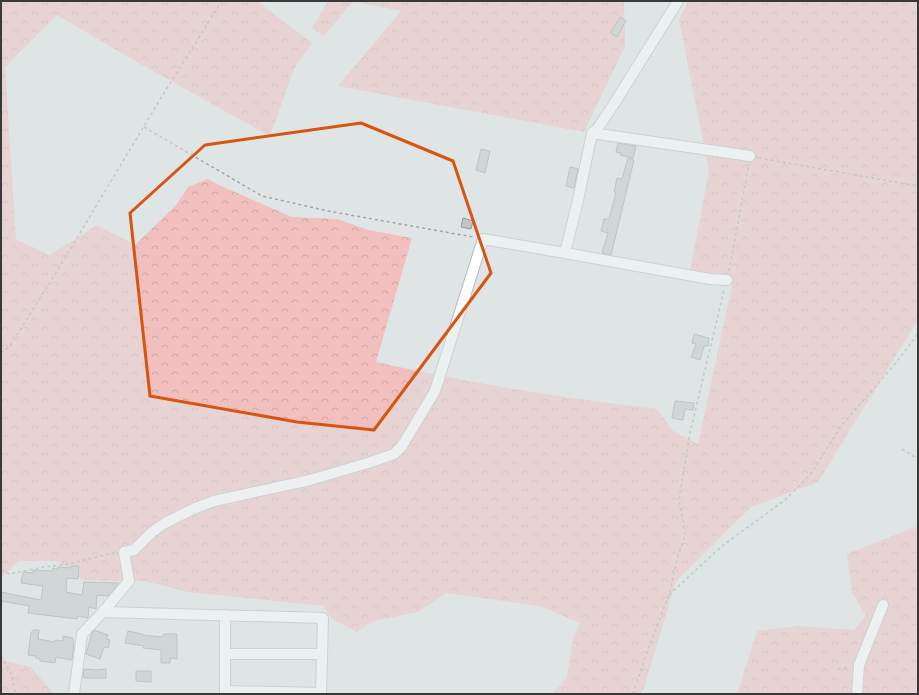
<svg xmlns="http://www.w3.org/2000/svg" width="919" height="695" viewBox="0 0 919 695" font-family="Roboto,sans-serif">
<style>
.forest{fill:url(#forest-crowns)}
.building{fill:#bfc5c4;stroke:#969b9b}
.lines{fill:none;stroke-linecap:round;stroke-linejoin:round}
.street-casing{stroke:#b6bbbb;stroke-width:12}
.path{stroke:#a1a5a5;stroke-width:1.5;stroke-dasharray:3 3;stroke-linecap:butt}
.street{stroke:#fff;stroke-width:10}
.marked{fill:none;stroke:#d65611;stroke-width:3;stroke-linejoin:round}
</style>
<defs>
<pattern id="forest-crowns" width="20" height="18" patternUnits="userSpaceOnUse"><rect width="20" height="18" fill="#f2bfbf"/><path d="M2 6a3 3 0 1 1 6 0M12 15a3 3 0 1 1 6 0" fill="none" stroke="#d0a5a5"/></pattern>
</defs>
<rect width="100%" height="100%" fill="#dfe4e4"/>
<g class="forest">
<path d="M1,1H257L312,43L294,69L270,136L135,61L57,15L5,67L16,240L50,255L97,225L135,245L176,205L188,187L208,179L221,186L292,217L337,219L368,230L412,238L376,362C469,383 562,398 657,409L673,431L698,444L733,281L690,271L709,171L679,20L688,1H918V320L818,482L751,507L676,581L644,688L640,694H552L567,678L573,638L580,623L540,606L446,593L418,612L373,621L357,632L332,619L323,606L188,592L145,581H98L81,579L58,561H19L1,578Z"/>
<path d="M328,1H624L625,46L584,132L338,86L401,11L353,1L324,36L312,28Z"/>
<path d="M915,527L918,528V694H737L757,631L799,626L854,630L866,616L852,592L847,554Z"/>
<path d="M1,660L31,667L54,694H1Z"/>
</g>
<g class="building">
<path d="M620,17L626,21L617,37L610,33Z"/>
<path d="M618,143L636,146L633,158L620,155L621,153L616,152Z"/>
<path d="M481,149L490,151L485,173L476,170Z"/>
<path d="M628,158L634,160L611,255L602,253L608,233L601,231L604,219H609L616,193L614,192L617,178L622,179Z"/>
<path d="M570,167L578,169L574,188L566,186Z"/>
<path d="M463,218L473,221L471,229L461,227Z"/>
<path d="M694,334L709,338L708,346H704L700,360L691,357L696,344L692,343Z"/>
<path d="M675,401L694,403L693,410L685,409L683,420L672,418Z"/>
<path d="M71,566H79L78,579L67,578L66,592L82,595L84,582L119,583L108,596L97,595L96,609L89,607L88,618L78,616L77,619L28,613L29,606L1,601V592L41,600L43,586L21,583L23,572L33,573V570L52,571L53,568L58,569V567L71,568Z"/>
<path d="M33,630H39L38,639L54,642L55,640L63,641V636L73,638V642L74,643L72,660L56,657L55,663L40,661V659L36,658V656L28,655L31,633Z"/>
<path d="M94,630L108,635L106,639L110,640L108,648L104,647L100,659L86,654L92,633Z"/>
<path d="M128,631L142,634V635L163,637L164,634H177V659L170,658V663H161V650L143,648L144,646L125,643Z"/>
<path d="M84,669L96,670L106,669V678H83Z"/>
<path d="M136,671H151V682L136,681Z"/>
</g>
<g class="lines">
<defs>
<g id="street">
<path d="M592,133L750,156"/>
<path d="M565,253L710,279L727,280"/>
<path d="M103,612L323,618L321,694"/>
<path d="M225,615V694"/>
<path d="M225,654H322"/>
<path d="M225,691L321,693"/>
<path d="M74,694L82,634L103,612L129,581L124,552L134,550L152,532L165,523L193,509L214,501L310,480L368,463L394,454L402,446L435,391L483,239L565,253L578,200L592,133L598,128L614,104L678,1"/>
<path d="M857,694L859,665L883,605"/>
</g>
</defs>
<use href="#street" class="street-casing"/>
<g class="path">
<path d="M144,127L262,196L328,211L473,237"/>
<path d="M759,158L918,186"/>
<path d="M729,271L749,164"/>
<path d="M1,353L10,346L59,268L162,96L222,1"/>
<path d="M902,449L918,459"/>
<path d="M1,570L9,574L44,567L69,564L92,558L114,553"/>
<path d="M669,595L722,546L785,500L811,474L841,426L895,364L918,334"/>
<path d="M1,656L11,673L16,694"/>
<path d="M838,669L850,667"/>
<path d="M633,694L648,649L669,595L677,559L684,539L685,531L679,500L690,433L724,290"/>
</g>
<use href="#street" class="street"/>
</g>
<path d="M0 0H919V695H0ZM361,123L453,161L491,273L374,430L297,422L150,396L130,213L205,145Z" fill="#dfe4e4" fill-opacity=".55" fill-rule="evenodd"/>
<path class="marked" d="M361,123L453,161L491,273L374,430L297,422L150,396L130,213L205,145Z"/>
<rect width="919" height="695" fill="none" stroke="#383a3a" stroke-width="4"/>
</svg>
